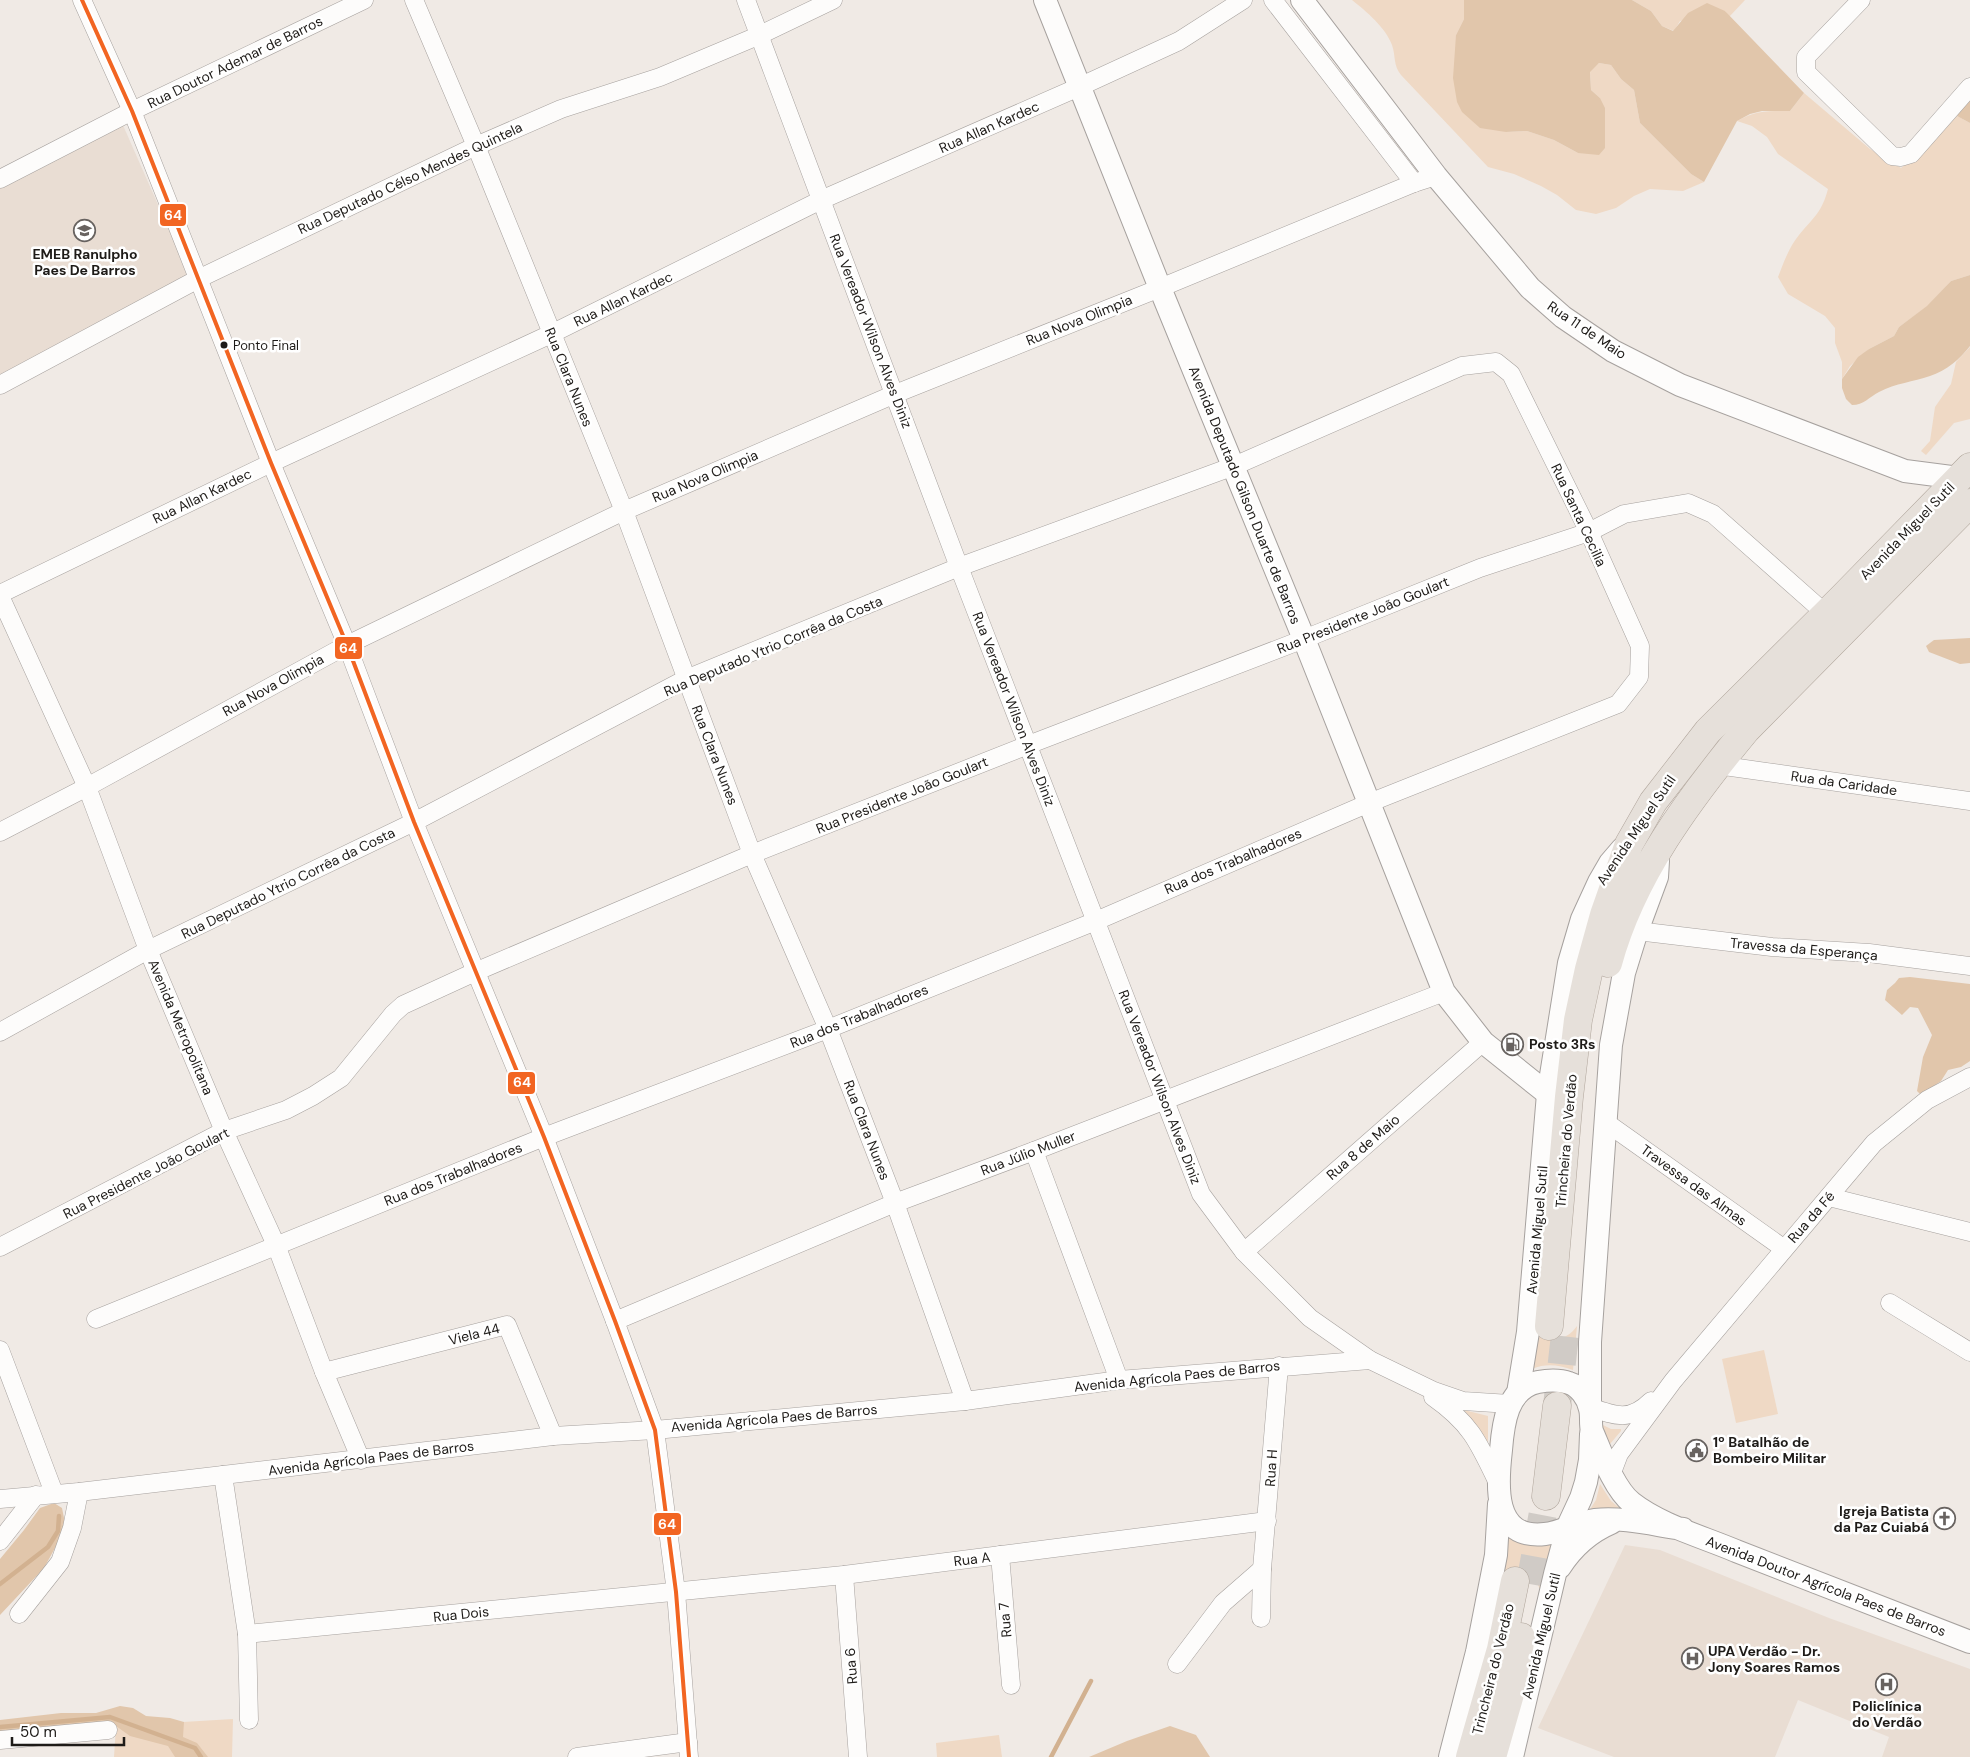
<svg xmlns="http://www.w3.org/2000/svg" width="1970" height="1757" viewBox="0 0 1970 1757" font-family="'DM Sans',sans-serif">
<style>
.built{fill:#e9ddd3}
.green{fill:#efd9c5}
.forest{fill:#e1c6ab}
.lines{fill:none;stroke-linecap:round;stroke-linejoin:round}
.stream{stroke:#d2b190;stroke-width:4.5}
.trunk-tunnel{stroke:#d0cbc6;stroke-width:28;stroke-dasharray:28 14;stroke-linecap:butt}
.minor-casing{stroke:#a6a19e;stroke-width:19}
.tertiary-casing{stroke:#a6a19e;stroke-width:24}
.trunk-casing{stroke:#afa49a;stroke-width:29}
.minor{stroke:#fdfcfb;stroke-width:18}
.tertiary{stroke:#fdfcfb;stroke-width:22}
.trunk{stroke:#e6e0da;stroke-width:28}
.bus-1-casing{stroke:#fff;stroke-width:8}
.bus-1{stroke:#f26522;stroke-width:4}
.bus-dot{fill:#1e1b18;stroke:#fff;stroke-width:2}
.labels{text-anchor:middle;stroke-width:5;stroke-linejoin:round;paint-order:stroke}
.bus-label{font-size:13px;fill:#1e1b18;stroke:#fff;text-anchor:start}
.street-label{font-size:14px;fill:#1e1b18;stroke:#fff}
.poi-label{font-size:14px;font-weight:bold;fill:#1e1b18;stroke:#fff;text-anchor:start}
.line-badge{stroke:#fff;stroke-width:2}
.badge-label{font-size:14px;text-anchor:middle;font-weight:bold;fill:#fff}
</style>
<rect width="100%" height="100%" fill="#f0eae5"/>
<g class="built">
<path d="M122,123L189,275L0,377V186Z"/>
<path d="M1625,1545L1660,1550L1829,1618L1970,1669V1757H1882L1889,1737L1798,1700L1775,1757H1614L1538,1728Z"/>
</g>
<g class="green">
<path d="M1352,0H1464V19L1456,35L1506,132L1527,131L1554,140L1578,153L1600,98L1591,90L1590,71L1599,63L1611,65L1621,79L1634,90L1640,123L1691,174L1704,182L1683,191L1650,189L1634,196L1616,208L1596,214L1576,210L1557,195L1541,186L1514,174L1488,167L1401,75C1393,65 1396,57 1392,45C1386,28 1366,11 1352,0Z"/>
<path d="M1632,0H1745L1729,17L1725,11L1680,21L1674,31L1662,26L1651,11Z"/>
<path d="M1804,93L1870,149L1901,168L1929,144L1957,116L1970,123V275L1951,281L1928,306L1899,327L1894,336L1869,349L1850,366L1842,379V362L1835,343V328L1825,316L1788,294L1778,277C1784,262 1789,247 1799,235C1814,217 1822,212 1828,189L1778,154L1767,137L1752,126L1737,121C1757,110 1768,111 1790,111Z"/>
<path d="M1970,347V419L1954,423L1926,455L1921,451L1930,441L1935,407L1951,384L1956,362Z"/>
<path d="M1535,1322C1550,1336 1561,1347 1577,1326L1573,1370C1558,1365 1547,1363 1532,1369Z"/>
<path d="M1764,1350L1778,1414L1736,1423L1722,1359Z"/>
<path d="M1464,1410L1488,1416V1442Z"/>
<path d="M1603,1425L1611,1429H1621V1431L1610,1444L1608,1445L1602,1426Z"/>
<path d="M1600,1484L1611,1501L1622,1510L1589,1511L1596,1500Z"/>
<path d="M1508,1534L1552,1543L1541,1595C1537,1569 1520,1575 1502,1580Z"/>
<path d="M233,1719L232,1757H114L116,1726Z"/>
<path d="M999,1735L1002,1757H937L936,1743Z"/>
</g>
<g class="forest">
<path d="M1464,0H1632L1651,11L1662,26L1673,31L1688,13L1707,3L1725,11L1804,93L1790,111H1762L1750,114L1737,121L1704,182L1691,174L1640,123L1634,90L1621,79L1611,65L1599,63L1590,72L1591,90L1600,98L1605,108V148L1599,155L1578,153L1554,140L1527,131L1506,132L1480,128L1462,112L1457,102L1453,78L1456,35L1464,19Z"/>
<path d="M1970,97V123L1957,116L1966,99Z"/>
<path d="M1970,275V346C1960,359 1946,371 1930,376C1913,382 1896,383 1879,392C1869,397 1864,405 1852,405L1846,399L1842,388V379L1858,357L1869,349L1894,336L1899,327L1927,306L1951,281Z"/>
<path d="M1970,638V663L1960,664L1929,652L1926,646L1934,640Z"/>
<path d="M1910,977L1970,984V1061L1961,1067L1948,1070L1941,1081L1921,1095L1917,1091L1923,1057L1932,1035L1918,1008L1910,1007L1902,1015L1885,1000L1887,990L1895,983L1899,978Z"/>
<path d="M54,1503L62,1508L66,1528L44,1568L0,1615V1559L24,1530L40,1508Z"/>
<path d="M120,1706L133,1708L146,1716L170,1718L184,1722L183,1737L197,1743L208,1757H175L168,1746L130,1736L116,1726L83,1725L0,1734V1720L61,1713H96Z"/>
<path d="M1170,1726L1196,1735L1210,1757H1089L1127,1741Z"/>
</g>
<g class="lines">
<g class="stream">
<path d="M0,1584L48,1547L58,1531L59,1516"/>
<path d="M0,1727L110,1717L195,1748L201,1757"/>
<path d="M1051,1757L1091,1681"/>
</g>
<g class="trunk-tunnel">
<path d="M1557,1406L1566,1326"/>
<path d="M1530,1584L1546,1496"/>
</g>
<defs>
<g id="minor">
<path d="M82,0L132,111L271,463L347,645L414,822L544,1137L615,1321L655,1430L676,1592L689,1757"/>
<path d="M414,0L476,146L624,511L752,854L828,1029L895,1203L965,1401"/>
<path d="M746,0L959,567L1201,1194L1244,1252L1310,1318L1370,1360L1434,1391L1463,1401L1510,1404"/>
<path d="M1273,0L1414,183"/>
<path d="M1861,0L1806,57V72L1892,156L1901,157L1911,154L1970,87"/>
<path d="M0,179L132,111L364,0"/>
<path d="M0,385L198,279L476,146L561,109L660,77L760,35L833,0"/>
<path d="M0,594L271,463L551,334L821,200L1079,87L1179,41L1243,0"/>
<path d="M0,596L87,787L148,950L224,1131L276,1245L324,1372L361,1460"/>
<path d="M1717,765L1970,801"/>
<path d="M0,832L87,787L347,645L624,511L895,394L1160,288L1414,183L1436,176"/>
<path d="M1637,931L1772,947L1869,953L1970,966"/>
<path d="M0,1032L148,950L414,822L686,679L959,567L1234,466L1462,366L1496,362L1511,374L1589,532L1640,646L1639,677L1618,704L1369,803L1096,921L828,1029L544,1137L96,1319"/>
<path d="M1604,1121L1783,1248"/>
<path d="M1034,1151L1119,1380"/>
<path d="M1829,1197L1970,1232"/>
<path d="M0,1247L224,1131L286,1110L313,1096L341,1078L393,1014L403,1005L475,972L752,854L1028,745L1304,639L1480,568L1589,532L1624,514L1688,503L1713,514L1826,614"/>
<path d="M1244,1252L1483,1042"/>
<path d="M1890,1303L1970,1352"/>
<path d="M615,1321L895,1203L1034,1151L1444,992"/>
<path d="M0,1350L54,1493"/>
<path d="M324,1372L507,1325L553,1436"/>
<path d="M1433,1397C1470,1423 1478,1441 1497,1481"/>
<path d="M1590,1407C1615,1416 1630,1422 1651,1401"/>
<path d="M223,1475L247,1634L249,1720"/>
<path d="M1611,1475L1619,1454L1673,1381L1874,1143L1927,1100L1970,1077"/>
<path d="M0,1499L79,1492L553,1436L655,1430L965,1401L1119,1380L1370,1360"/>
<path d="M0,1541L36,1495"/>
<path d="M1000,1555L1011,1685"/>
<path d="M844,1575L858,1757"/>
<path d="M19,1614L60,1562L72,1528L79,1492"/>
<path d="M1261,1618L1262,1569L1279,1366"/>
<path d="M247,1634L844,1575L1267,1521"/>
<path d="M1177,1664L1223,1603L1262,1569"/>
<path d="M0,1740L108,1730"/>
<path d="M577,1757L688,1742"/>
</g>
<g id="tertiary">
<path d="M1045,0L1160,288L1304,639L1444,992L1483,1042L1548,1094"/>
<path d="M1302,0L1436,176L1530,288L1563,317L1613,351L1680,385L1905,471L1959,478"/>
<path d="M1518,1393L1528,1332L1548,1094L1569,963L1582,919L1599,882L1610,863L1622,849"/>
<path d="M1590,1406V1342L1611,1045L1624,973L1637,931L1657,877L1658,861"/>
<path d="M1683,1529C1654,1525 1624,1517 1595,1520C1578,1522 1562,1532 1545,1534C1492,1540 1497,1484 1501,1450C1503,1424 1507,1388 1538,1382C1548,1380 1558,1379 1569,1383C1579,1386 1588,1398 1590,1409C1592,1416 1590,1424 1592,1431C1601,1452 1614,1489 1632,1503C1660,1525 1703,1537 1736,1551C1814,1582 1892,1612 1970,1642"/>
<path d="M1560,1567C1573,1547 1590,1532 1611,1523"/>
<path d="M1450,1757L1477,1652L1496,1555L1499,1504"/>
<path d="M1512,1757L1555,1574L1568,1526L1581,1498L1586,1482L1590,1460L1591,1434"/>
</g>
<g id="trunk">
<path d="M1608,963C1632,875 1689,799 1746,730L1970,503"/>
<path d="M1549,1326L1569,1097L1578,1020L1589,969L1604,915L1629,844L1653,802L1708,731L1842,598L1970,467"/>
<path d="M1546,1496L1557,1406"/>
<path d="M1470,1757L1501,1649L1515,1581"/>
<path d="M1492,1757L1512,1687L1521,1637"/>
</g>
</defs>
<use href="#minor" class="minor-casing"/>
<use href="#tertiary" class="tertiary-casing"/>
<use href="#trunk" class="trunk-casing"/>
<use href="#minor" class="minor"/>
<use href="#tertiary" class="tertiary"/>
<use href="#trunk" class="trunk"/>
<defs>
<path id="bus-1" d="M82,0L132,111L271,463L347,645L414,822L544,1137L615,1321L655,1430L676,1592L689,1757"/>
</defs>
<use href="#bus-1" class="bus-1-casing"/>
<use href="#bus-1" class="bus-1"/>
</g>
<defs>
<symbol id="school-ring" viewBox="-11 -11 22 22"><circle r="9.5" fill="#fff" stroke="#686360" stroke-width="1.5"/><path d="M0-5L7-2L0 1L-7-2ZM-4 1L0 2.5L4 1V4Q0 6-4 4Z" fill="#686360"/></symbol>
<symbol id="fuel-ring" viewBox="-11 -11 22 22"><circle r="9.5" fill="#fff" stroke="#686360" stroke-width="1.5"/><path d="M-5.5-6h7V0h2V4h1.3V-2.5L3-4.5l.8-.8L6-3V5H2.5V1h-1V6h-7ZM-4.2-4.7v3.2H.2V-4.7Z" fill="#686360"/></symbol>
<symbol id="civic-ring" viewBox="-11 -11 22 22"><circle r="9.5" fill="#fff" stroke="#686360" stroke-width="1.5"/><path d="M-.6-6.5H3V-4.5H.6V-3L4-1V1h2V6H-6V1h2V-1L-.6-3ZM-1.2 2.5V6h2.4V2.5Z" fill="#686360"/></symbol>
<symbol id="church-ring" viewBox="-11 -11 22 22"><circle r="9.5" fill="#fff" stroke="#686360" stroke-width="1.5"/><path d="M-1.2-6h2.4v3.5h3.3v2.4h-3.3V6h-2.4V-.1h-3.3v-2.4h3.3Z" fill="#686360"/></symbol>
<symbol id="hospital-ring" viewBox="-11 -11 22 22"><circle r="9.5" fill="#fff" stroke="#686360" stroke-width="1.5"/><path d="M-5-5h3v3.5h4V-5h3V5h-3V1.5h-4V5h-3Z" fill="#686360"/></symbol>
</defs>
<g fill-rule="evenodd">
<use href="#school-ring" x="72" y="218" width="25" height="25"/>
<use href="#fuel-ring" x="1500" y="1032" width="25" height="25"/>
<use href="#civic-ring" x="1684" y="1438" width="25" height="25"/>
<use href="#church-ring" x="1932" y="1506" width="25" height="25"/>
<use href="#hospital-ring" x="1680" y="1646" width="25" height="25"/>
<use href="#hospital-ring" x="1874" y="1672" width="25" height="25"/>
</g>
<circle class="bus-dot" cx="224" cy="345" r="4.5"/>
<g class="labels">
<g class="bus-label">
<text x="233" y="350">Ponto Final</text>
</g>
<g class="street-label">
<text transform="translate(235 62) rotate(-26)" y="5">Rua Doutor Ademar de Barros</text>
<text transform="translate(989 127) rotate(-24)" y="5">Rua Allan Kardec</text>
<text transform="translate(410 178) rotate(-25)" y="5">Rua Deputado Célso Mendes Quintela</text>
<text transform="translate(623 299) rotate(-26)" y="5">Rua Allan Kardec</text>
<text transform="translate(1079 320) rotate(-22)" y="5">Rua Nova Olimpia</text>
<text transform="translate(1587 330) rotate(34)" y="5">Rua 11 de Maio</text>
<text transform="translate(871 331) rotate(69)" y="5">Rua Vereador Wilson Alves Diniz</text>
<text transform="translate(569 377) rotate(68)" y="5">Rua Clara Nunes</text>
<text transform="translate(705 476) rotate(-23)" y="5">Rua Nova Olimpia</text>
<text transform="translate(1245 495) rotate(68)" y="5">Avenida Deputado Gilson Duarte de Barros</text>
<text transform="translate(202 496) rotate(-26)" y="5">Rua Allan Kardec</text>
<text transform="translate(1579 515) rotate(65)" y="5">Rua Santa Cecilia</text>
<text transform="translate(1907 531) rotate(-46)" y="5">Avenida Miguel Sutil</text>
<text transform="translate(1363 615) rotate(-22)" y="5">Rua Presidente João Goulart</text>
<text transform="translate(773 646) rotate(-23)" y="5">Rua Deputado Ytrio Corrêa da Costa</text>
<text transform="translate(273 685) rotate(-29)" y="5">Rua Nova Olimpia</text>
<text transform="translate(1014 709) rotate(69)" y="5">Rua Vereador Wilson Alves Diniz</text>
<text transform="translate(715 755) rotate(69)" y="5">Rua Clara Nunes</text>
<text transform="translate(1844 783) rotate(8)" y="5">Rua da Caridade</text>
<text transform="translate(902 795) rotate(-22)" y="5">Rua Presidente João Goulart</text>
<text transform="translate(1636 830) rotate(-56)" y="5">Avenida Miguel Sutil</text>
<text transform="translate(1233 861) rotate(-23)" y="5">Rua dos Trabalhadores</text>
<text transform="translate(288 883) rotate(-26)" y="5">Rua Deputado Ytrio Corrêa da Costa</text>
<text transform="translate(1804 949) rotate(5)" y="5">Travessa da Esperança</text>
<text transform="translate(859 1016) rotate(-22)" y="5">Rua dos Trabalhadores</text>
<text transform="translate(181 1027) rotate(67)" y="5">Avenida Metropolitana</text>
<text transform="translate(1160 1087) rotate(69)" y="5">Rua Vereador Wilson Alves Diniz</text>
<text transform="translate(867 1130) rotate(69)" y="5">Rua Clara Nunes</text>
<text transform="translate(1566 1141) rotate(-85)" y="5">Trincheira do Verdão</text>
<text transform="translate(1363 1147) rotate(-41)" y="5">Rua 8 de Maio</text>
<text transform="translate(1028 1153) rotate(-21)" y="5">Rua Júlio Muller</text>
<text transform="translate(146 1173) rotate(-27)" y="5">Rua Presidente João Goulart</text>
<text transform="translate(453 1174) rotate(-22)" y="5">Rua dos Trabalhadores</text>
<text transform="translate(1694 1185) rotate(36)" y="5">Travessa das Almas</text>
<text transform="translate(1811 1217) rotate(-49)" y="5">Rua da Fé</text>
<text transform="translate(1537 1230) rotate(-85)" y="5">Avenida Miguel Sutil</text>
<text transform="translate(474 1334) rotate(-14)" y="5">Viela 44</text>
<text transform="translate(1177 1376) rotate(-6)" y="5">Avenida Agrícola Paes de Barros</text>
<text transform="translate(774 1418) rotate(-5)" y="5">Avenida Agrícola Paes de Barros</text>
<text transform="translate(371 1458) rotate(-7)" y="5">Avenida Agrícola Paes de Barros</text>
<text transform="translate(1271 1468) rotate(-86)" y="5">Rua H</text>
<text transform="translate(972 1559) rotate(-7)" y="5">Rua A</text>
<text transform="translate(1826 1586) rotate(21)" y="5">Avenida Doutor Agrícola Paes de Barros</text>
<text transform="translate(461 1614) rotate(-6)" y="5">Rua Dois</text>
<text transform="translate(1005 1620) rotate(-95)" y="5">Rua 7</text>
<text transform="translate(1541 1636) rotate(-77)" y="5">Avenida Miguel Sutil</text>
<text transform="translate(851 1666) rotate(-94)" y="5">Rua 6</text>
<text transform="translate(1493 1669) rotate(-76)" y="5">Trincheira do Verdão</text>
</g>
<g class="poi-label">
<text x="85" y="259" text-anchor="middle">EMEB Ranulpho<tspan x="85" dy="16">Paes De Barros</tspan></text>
<text x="1529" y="1049">Posto 3Rs</text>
<text x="1713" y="1447">1º Batalhão de<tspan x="1713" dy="16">Bombeiro Militar</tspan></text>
<text x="1929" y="1516" text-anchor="end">Igreja Batista<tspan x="1929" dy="16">da Paz Cuiabá</tspan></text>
<text x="1708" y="1656">UPA Verdão - Dr.<tspan x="1708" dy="16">Jony Soares Ramos</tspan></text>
<text x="1887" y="1711" text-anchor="middle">Policlínica<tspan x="1887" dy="16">do Verdão</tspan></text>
</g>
</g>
<g class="line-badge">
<rect x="159" y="203" width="28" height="24" rx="5" fill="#f26522"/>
<rect x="334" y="636" width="29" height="24" rx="5" fill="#f26522"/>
<rect x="507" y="1071" width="29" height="24" rx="5" fill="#f26522"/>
<rect x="653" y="1512" width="29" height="24" rx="5" fill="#f26522"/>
</g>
<g class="badge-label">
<text x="173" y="220">64</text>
<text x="348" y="653">64</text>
<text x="522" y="1087">64</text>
<text x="667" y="1529">64</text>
</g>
<path d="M12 1737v8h112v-8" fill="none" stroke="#1e1b18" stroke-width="2.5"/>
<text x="20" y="1737" font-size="15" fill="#1e1b18" stroke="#ffffff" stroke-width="4" paint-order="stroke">50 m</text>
</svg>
